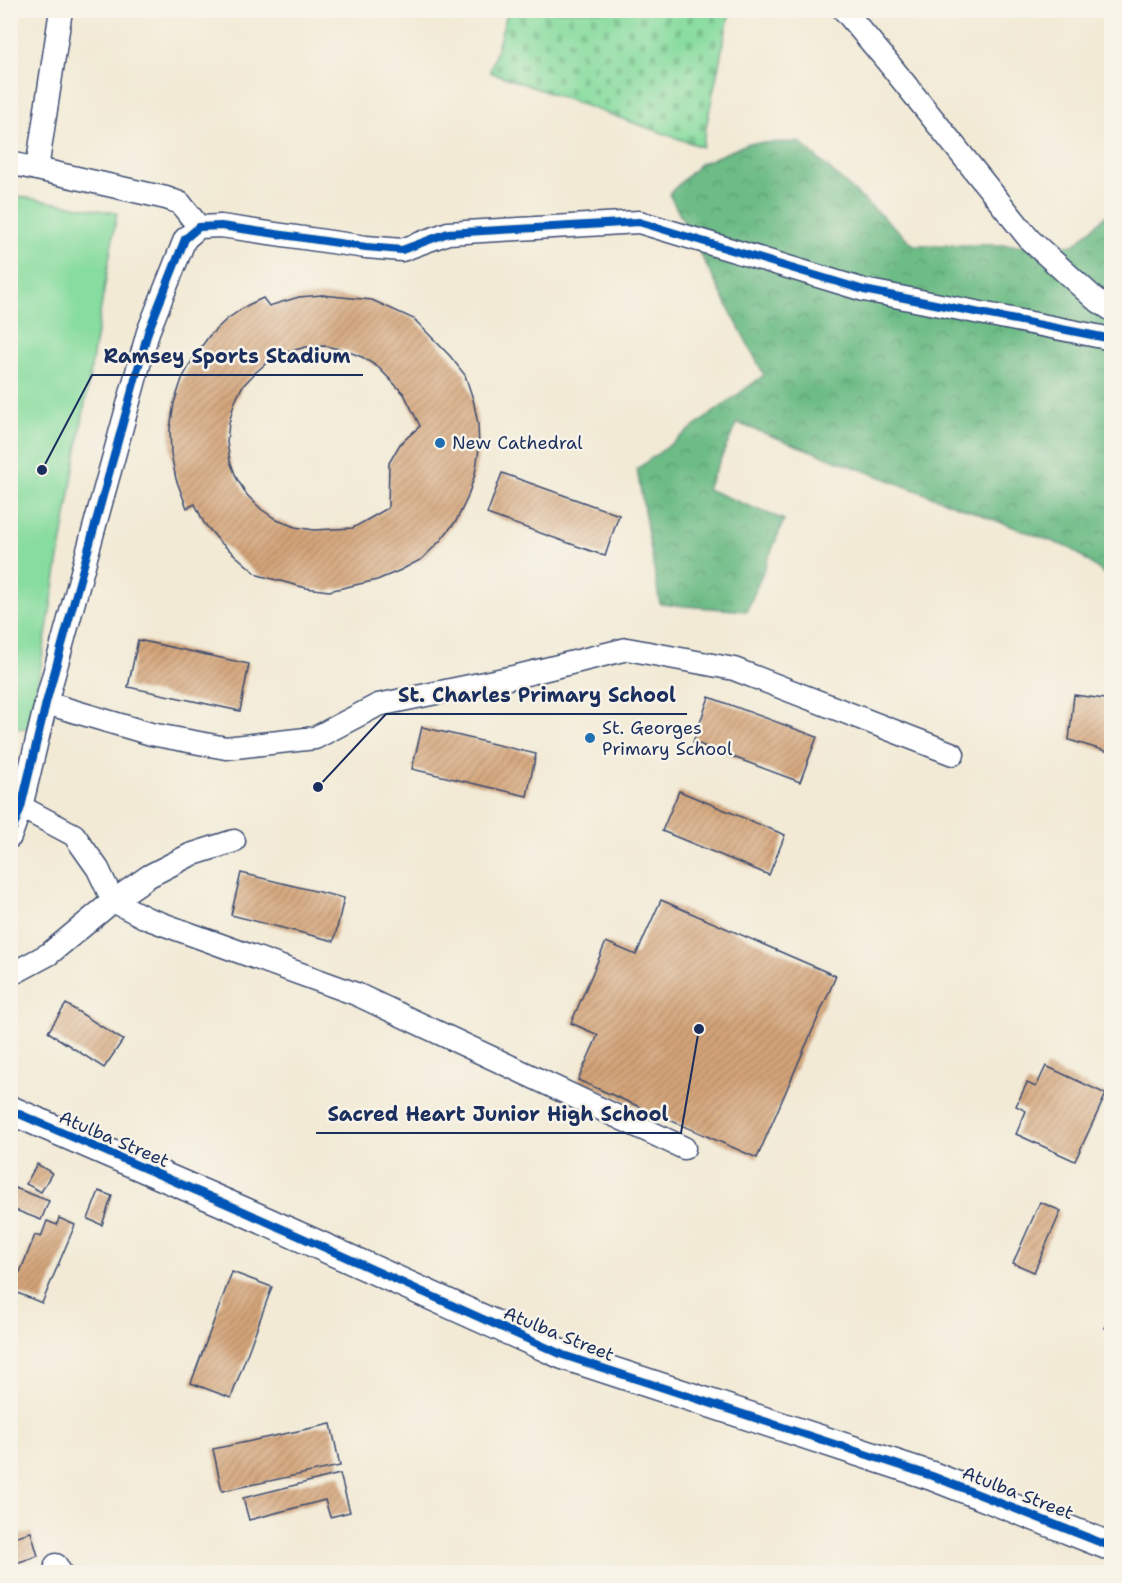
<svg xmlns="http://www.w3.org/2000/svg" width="1122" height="1583" viewBox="0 0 1122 1583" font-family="'Shantell Sans',sans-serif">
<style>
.grass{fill:#87dc9f;stroke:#51867e;stroke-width:1.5}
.forest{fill:url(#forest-crowns);stroke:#447672;stroke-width:1.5}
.cemetery{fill:url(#cemetery-stones);stroke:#51867e;stroke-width:1.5}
.building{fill:url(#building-hatch);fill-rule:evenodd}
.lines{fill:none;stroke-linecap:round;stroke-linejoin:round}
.minor-casing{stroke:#3b4b70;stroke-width:25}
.tertiary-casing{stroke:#3b4b70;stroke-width:31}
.minor{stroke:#fff;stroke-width:22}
.tertiary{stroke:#fff;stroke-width:28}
.cycleway-casing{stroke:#f7f3e8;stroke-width:11}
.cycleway{stroke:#0057b8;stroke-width:8}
.poi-dot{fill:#1f6fb2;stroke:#f7f3e8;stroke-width:2}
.labels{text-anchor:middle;stroke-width:5;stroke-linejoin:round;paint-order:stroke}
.poi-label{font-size:18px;fill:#1b2f5e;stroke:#f7f3e8;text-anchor:start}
.street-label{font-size:18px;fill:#1b2f5e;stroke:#f7f3e8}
.leader{fill:none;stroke:#1b2f5e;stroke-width:2}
.callout-dot{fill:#1b2f5e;stroke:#f7f3e8;stroke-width:2}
.callout-label{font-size:20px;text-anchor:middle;font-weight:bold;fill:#1b2f5e;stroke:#f7f3e8;stroke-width:5;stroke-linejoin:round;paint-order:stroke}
</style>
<defs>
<pattern id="forest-crowns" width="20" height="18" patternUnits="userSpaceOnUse" patternTransform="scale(1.5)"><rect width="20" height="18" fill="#6dbc86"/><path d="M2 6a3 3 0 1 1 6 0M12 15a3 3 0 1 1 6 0" fill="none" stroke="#599971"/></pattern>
<pattern id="cemetery-stones" width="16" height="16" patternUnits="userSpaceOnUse" patternTransform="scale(1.5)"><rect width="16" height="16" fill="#87dc9f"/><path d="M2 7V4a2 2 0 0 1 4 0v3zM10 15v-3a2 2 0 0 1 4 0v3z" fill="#74bd8b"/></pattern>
<pattern id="building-hatch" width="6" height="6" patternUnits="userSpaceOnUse" patternTransform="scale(1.5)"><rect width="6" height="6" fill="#d4a478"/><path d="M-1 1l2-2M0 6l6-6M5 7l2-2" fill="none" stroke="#ab8666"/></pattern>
</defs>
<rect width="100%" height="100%" fill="#f7f3e8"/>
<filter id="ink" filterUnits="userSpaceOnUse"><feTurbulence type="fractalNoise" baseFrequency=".0167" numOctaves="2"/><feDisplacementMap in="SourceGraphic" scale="12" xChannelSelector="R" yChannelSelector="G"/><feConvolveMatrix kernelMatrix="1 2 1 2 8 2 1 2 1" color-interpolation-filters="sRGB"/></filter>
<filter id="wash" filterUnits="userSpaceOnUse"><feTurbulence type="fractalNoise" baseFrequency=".008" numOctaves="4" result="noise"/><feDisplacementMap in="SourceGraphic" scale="24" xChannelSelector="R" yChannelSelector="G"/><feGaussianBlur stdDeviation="1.35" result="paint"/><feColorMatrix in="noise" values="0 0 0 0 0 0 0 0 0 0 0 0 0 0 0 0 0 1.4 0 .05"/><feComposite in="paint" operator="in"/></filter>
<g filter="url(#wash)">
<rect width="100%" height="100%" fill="#f2ead5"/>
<path class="grass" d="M10,195L117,213L30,730L10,726Z"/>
<path class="forest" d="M799,142L914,245H1074L1111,211V579L1072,549L737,423L707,489L784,520L747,611L660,604L637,469L764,375L669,194L700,164L749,143Z"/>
<path class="cemetery" d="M508,11H730L702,147L490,72Z"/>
<g id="blocks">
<g class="building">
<path d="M1069,10H1087L1085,16Z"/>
<path d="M322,295L372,300L414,319L450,356L465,375L473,399L478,424L479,449L475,474L467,499L456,521L440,541L422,559L401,570L377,580L329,591L306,588L258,575L220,542L204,523L195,504L187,508L176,479L171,454L170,429L174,403L182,379L194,357L209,336L227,319L248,305L263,298L269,306L299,297ZM325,346L344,350L362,357L378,367L404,394L420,426L400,444L389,463L388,508L353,528L314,530L295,527L277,520L261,509L247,495L237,479L230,461L227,442L229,423L234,404L242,387L255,373L270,360L287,352L306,347Z"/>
<path d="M502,473L619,515L605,556L487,514Z"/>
<path d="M138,640L249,664L240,711L128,687Z"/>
<path d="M1074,695L1112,700V753L1069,740Z"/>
<path d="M709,697L817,737L800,782L693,742Z"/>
<path d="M422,727L536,754L527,796L412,769Z"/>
<path d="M679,791L785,835L769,875L662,831Z"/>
<path d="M1110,844H1112V874H1107Z"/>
<path d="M241,873L344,898L334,941L231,915Z"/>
<path d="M661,900L836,976L757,1158L578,1080L598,1035L571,1023L606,942L636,955Z"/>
<path d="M66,1004L123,1040L104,1068L48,1032Z"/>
<path d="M1046,1066L1106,1094L1075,1161L1016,1134L1026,1111L1016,1106L1027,1083L1036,1087Z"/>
<path d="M37,1164L52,1173L41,1192L26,1184Z"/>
<path d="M10,1186L49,1201L41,1220L10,1208Z"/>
<path d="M99,1191L112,1196L102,1225L88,1219Z"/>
<path d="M1040,1202L1061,1211L1034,1272L1013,1263Z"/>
<path d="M59,1218L75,1225L42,1303L10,1290V1268L20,1272L35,1235L41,1237L47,1221L57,1225Z"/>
<path d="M232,1272L272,1287L231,1398L191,1383Z"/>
<path d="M1112,1315V1331L1105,1328Z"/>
<path d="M331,1424L340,1466L222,1491L213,1449Z"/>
<path d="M340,1474L350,1512L330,1517L325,1500L249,1520L243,1498Z"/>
<path d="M31,1532L38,1556L10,1565V1538Z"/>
</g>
</g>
</g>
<g filter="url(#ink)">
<use href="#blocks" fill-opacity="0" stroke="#3b4b70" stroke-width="1.5"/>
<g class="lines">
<defs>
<g id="minor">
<path d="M844,10L886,60L1030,240L1095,299L1112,310"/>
<path d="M10,163L166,198L180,203L199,227"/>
<path d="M37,169L61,10"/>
<path d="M46,703L151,734L226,748L315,738L378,705L518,676L627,649L734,669L953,754"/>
<path d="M21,807L74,835L98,869L113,901L146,918L356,994L684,1148"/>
<path d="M10,837L21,807L46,703L148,332L185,239L199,227L221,226L366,247L402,250L448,233L639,222L864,290L1112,339"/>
<path d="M10,975L49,954L113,901L149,876L190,855L234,841"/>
<path d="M56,1565L60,1572"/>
</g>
<path id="tertiary" d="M10,1110L243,1211L563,1355L932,1476L1112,1547"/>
</defs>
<use href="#minor" class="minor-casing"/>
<use href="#tertiary" class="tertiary-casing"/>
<use href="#minor" class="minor"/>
<use href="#tertiary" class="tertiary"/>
<defs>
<g id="cycleway">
<path d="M10,837L21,807L46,703L148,332L185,239L199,227L221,226L366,247L402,250L448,233L639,222L864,290L1112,339"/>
<path d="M10,1110L243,1211L563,1355L932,1476L1112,1547"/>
</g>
</defs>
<use href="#cycleway" class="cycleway-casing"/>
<use href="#cycleway" class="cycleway"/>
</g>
</g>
<g class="poi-dot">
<circle cx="440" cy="443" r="6"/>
<circle cx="590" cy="738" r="6"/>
</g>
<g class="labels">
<g class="poi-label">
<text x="452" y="449">New Cathedral</text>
<text x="602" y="734">St. Georges<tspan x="602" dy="21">Primary School</tspan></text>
</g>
<g class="street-label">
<text transform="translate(114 1139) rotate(23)" y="6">Atulba Street</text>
<text transform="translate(559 1334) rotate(22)" y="6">Atulba Street</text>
<text transform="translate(1018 1493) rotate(21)" y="6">Atulba Street</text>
</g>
</g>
<path class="leader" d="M42 470L92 375H363M318 787L386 714H687M699 1029L681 1133H316"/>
<g class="callout-dot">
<circle cx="42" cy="470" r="6"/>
<circle cx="318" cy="787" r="6"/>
<circle cx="699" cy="1029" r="6"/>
</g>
<g class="callout-label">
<text x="227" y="363">Ramsey Sports Stadium</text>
<text x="537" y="702">St. Charles Primary School</text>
<text x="498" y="1121">Sacred Heart Junior High School</text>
</g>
<rect width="1122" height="1583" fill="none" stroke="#f7f3e8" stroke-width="36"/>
</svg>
